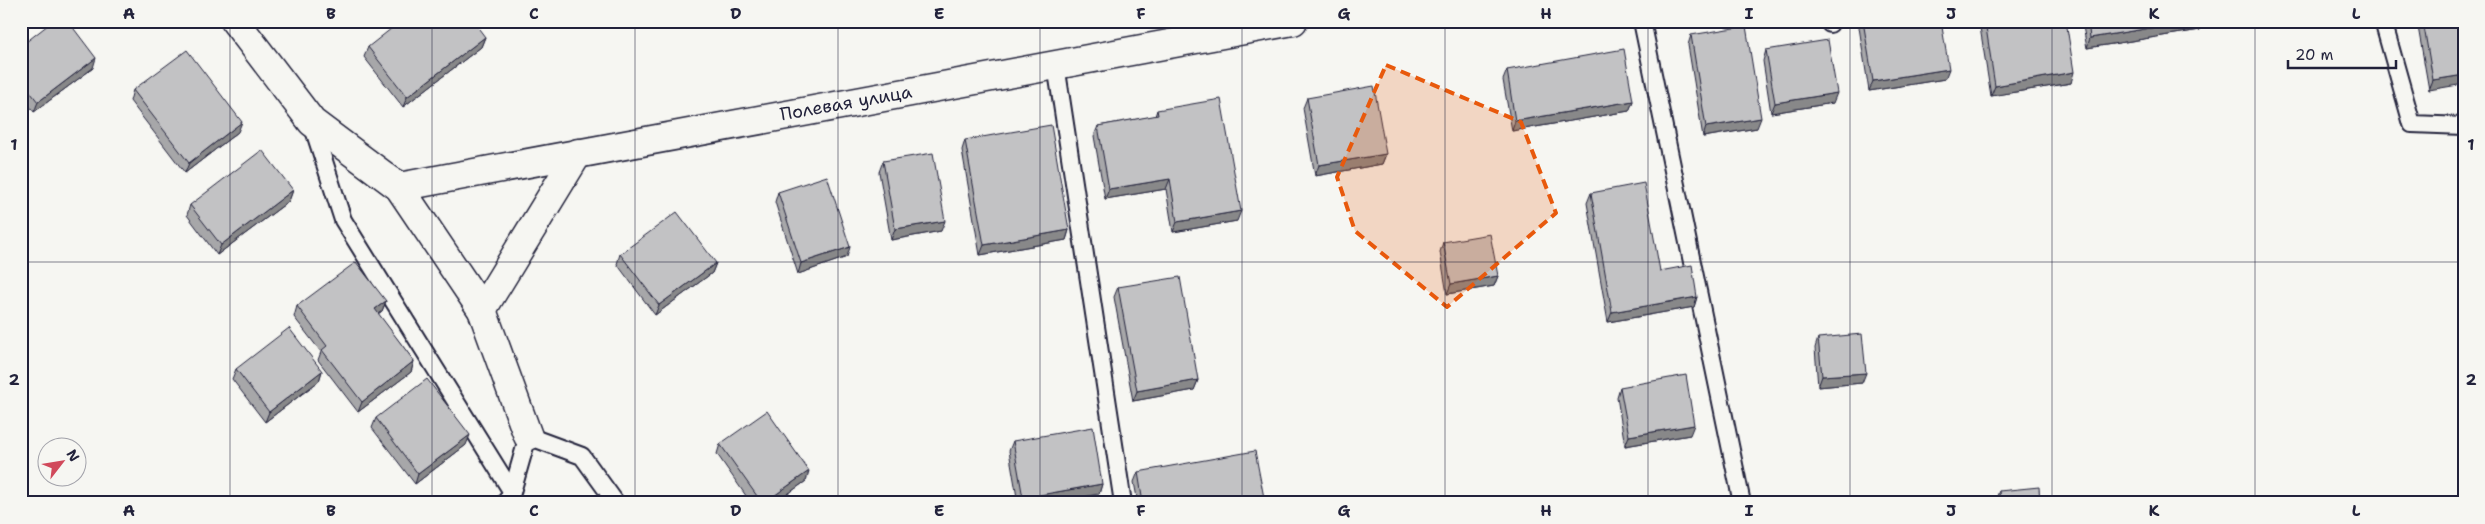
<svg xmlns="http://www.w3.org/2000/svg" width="2485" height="524" viewBox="0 0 2485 524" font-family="'Shantell Sans',sans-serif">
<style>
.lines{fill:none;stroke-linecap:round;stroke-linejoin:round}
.service-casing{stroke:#22223b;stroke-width:20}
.minor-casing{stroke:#22223b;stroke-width:31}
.service{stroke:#f6f6f2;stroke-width:16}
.minor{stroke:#f6f6f2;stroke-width:28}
.wall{fill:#a7a7a9;stroke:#22223b}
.shaded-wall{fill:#888889;stroke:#22223b}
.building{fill:#c2c2c4;stroke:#22223b}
.marked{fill:#e8590c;fill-opacity:0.2;stroke:#e8590c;stroke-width:4;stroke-dasharray:10 6;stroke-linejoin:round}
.grid{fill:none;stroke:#22223b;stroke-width:1;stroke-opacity:0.55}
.labels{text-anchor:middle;stroke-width:5;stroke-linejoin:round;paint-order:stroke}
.street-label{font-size:18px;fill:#22223b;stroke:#f6f6f2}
.neatline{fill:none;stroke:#22223b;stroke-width:2}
.grid-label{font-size:16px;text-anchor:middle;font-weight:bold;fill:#22223b}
</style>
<rect width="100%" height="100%" fill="#f6f6f2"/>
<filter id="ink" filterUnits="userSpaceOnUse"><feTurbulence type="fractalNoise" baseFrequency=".02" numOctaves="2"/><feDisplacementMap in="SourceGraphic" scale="10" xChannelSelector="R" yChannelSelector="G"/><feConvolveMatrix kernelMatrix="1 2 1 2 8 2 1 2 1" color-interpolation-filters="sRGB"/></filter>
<g filter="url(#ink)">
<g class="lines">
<defs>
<g id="service">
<path d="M1642,21L1742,503"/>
<path d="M1830,21V24"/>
<path d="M2383,21L2412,124L2464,126"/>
<path d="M1056,65L1123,503"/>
<path d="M312,124L343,220L512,492"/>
<path d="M505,503L512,492L528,436L582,456L616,503"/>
</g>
<g id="minor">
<path d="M235,21L312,122L399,187L482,310L528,436"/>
<path d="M399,187L1293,21"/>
<path d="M482,310L578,153"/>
</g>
</defs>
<use href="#service" class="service-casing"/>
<use href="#minor" class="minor-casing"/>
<use href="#service" class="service"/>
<use href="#minor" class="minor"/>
</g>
<g class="wall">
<path d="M1858,21H1941L1945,79L1869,91Z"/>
<path d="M1979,21H2066L2071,83L1991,96Z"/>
<path d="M2082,21H2203L2200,30L2087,48Z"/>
<path d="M2417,21H2464L2429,90Z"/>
<path d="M1691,35L1757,128L1703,137L1688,45Z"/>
<path d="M485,37L481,47L403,107L364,57L368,47Z"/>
<path d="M21,46L93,68L34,112L21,95Z"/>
<path d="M1766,50L1833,103L1771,113L1763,61Z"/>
<path d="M1507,70L1633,101L1629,111L1512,131L1503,80Z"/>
<path d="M133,90L238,132L185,173L130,101Z"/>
<path d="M1307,98L1386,154L1382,164L1315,176L1303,108Z"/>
<path d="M1157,110L1237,221L1173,232L1166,189L1105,199L1094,136L1098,126L1155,116Z"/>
<path d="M965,140L1069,230L1066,240L980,255L962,150Z"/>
<path d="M883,161L941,231L891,240L879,172Z"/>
<path d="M293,190L289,201L217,255L187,215L190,205Z"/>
<path d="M778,192L847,257L798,274L775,202Z"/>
<path d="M1591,193L1660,271L1697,297L1694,307L1608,322L1587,203Z"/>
<path d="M1443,242L1498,276L1494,286L1447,294L1440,252Z"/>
<path d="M620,254L716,263L712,273L655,315L617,264Z"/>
<path d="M1118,287L1198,380L1194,390L1133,401L1114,297Z"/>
<path d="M386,301L382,311L378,314L414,361L411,372L358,412L318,360L321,352L294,317L297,306Z"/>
<path d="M1818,338L1862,383L1818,387L1815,348Z"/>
<path d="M236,369L322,371L319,381L265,422L232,379Z"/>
<path d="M1620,387L1690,435L1625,446L1617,397Z"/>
<path d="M376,418L466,445L415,484L372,428Z"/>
<path d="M1013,441L1102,484L1099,494L1050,503H1018L1009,451Z"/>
<path d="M720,444L806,481L775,503H751L717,454Z"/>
<path d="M1138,472L1265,503H1138L1134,482Z"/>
<path d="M1999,491L2040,503H1998L1997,496Z"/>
</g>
<g class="shaded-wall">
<path d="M592,21H620L590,26Z"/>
<path d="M2193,21H2203L2200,30L2087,48L2090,38Z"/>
<path d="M2249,21H2271L2247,25Z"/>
<path d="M485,37L481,47L403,107L407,97Z"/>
<path d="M96,58L93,68L34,112L38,102Z"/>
<path d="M1949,69L1945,79L1869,91L1873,81Z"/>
<path d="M2074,72L2071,83L1991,96L1995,86Z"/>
<path d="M2464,75V84L2429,90L2433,80Z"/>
<path d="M1837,93L1833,103L1771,113L1775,103Z"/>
<path d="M1633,101L1629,111L1512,131L1515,121Z"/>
<path d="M1761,118L1757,128L1703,137L1706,127Z"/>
<path d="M242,122L238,132L185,173L189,163Z"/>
<path d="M1386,154L1382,164L1315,176L1319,165Z"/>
<path d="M1170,179L1166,189L1105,199L1109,189Z"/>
<path d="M293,190L289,201L217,255L221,245Z"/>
<path d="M1241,211L1237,221L1173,232L1177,222Z"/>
<path d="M945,221L941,231L891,240L895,229Z"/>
<path d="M1069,230L1066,240L980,255L984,245Z"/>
<path d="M850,247L847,257L798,274L801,263Z"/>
<path d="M716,263L712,273L655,315L659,305Z"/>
<path d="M1498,276L1494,286L1447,294L1451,284Z"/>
<path d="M1697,297L1694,307L1608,322L1612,312Z"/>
<path d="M386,301L382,311L371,319L375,309Z"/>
<path d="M414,361L411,372L358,412L362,402Z"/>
<path d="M322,371L319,381L265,422L269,412Z"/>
<path d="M1866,373L1862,383L1818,387L1822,376Z"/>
<path d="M1198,380L1194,390L1133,401L1137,391Z"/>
<path d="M1694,425L1690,435L1625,446L1629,436Z"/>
<path d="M470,435L466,445L415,484L418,474Z"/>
<path d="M809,471L806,481L775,503H764Z"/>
<path d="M1102,484L1099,494L1050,503H1021L1023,498Z"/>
</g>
<g class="building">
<path d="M53,21H68L96,58L38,102L21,80V46Z"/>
<path d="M401,21H473L485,37L407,97L368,47Z"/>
<path d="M1863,21H1941L1949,69L1873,81Z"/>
<path d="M1985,21H2066L2074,72L1995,86Z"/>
<path d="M2088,21H2193L2090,38Z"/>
<path d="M2423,21H2464V75L2433,80Z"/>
<path d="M1746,26L1761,118L1706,127L1691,35Z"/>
<path d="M1828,40L1837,93L1775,103L1766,50Z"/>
<path d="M1624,49L1633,101L1515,121L1507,70Z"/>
<path d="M187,50L242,122L189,163L133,90Z"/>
<path d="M1374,86L1386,154L1319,165L1307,98Z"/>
<path d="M1221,99L1241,211L1177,222L1170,179L1109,189L1098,126L1158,115L1157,110Z"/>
<path d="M1051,125L1069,230L984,245L965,140Z"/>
<path d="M262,150L293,190L221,245L190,205Z"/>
<path d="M933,153L945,221L895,229L883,161Z"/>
<path d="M827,176L850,247L801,263L778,192Z"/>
<path d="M1644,183L1660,271L1692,265L1697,297L1612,312L1591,193Z"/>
<path d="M677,212L716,263L659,305L620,254Z"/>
<path d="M1490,234L1498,276L1451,284L1443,242Z"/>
<path d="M356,262L386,301L375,309L414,361L362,402L322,350L327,346L297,306Z"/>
<path d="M1180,277L1198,380L1137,391L1118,287Z"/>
<path d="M289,328L322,371L269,412L236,369Z"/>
<path d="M1862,334L1866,373L1822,376L1818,338Z"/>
<path d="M1686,375L1694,425L1629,436L1620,387Z"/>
<path d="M427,379L470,435L418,474L376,418Z"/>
<path d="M767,411L809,471L764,503H762L720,444Z"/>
<path d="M1093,427L1102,484L1023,498L1013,441Z"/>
<path d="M1255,451L1265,503H1143L1138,472Z"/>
<path d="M2039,487L2040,503H2000L1999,491Z"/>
</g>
</g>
<path class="marked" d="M1386,65L1521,122L1556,213L1447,307L1355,231L1337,177Z"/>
<path class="grid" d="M230,21V503M432,21V503M635,21V503M838,21V503M1040,21V503M1242,21V503M1445,21V503M1648,21V503M1850,21V503M2052,21V503M2255,21V503M21,262H2464"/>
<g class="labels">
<g class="street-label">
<text transform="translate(846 103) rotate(-10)" y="6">Полевая улица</text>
</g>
</g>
<rect width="2485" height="524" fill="none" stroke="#f6f6f2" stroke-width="55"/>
<g transform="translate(62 462) rotate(59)"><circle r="24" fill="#f6f6f2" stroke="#a1a1a9"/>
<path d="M0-4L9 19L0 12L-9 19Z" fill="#d1495b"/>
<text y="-8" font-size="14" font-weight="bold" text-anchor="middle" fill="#22223b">N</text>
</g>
<path d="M2288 60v8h108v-8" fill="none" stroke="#22223b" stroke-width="2.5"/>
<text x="2295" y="60" font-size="15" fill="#22223b" stroke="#f6f6f2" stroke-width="4" paint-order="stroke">20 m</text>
<rect x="28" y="28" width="2430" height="468" class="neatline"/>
<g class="grid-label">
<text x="129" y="19">A</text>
<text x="331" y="19">B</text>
<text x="534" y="19">C</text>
<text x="736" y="19">D</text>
<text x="939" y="19">E</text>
<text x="1141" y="19">F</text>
<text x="1344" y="19">G</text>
<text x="1546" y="19">H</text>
<text x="1749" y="19">I</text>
<text x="1951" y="19">J</text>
<text x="2154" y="19">K</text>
<text x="2356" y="19">L</text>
<text x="14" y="150">1</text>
<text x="2471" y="150">1</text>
<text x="14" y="385">2</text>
<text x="2471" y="385">2</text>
<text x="129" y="516">A</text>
<text x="331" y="516">B</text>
<text x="534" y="516">C</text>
<text x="736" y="516">D</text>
<text x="939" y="516">E</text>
<text x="1141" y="516">F</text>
<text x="1344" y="516">G</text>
<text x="1546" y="516">H</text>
<text x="1749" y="516">I</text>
<text x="1951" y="516">J</text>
<text x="2154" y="516">K</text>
<text x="2356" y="516">L</text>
</g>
</svg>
